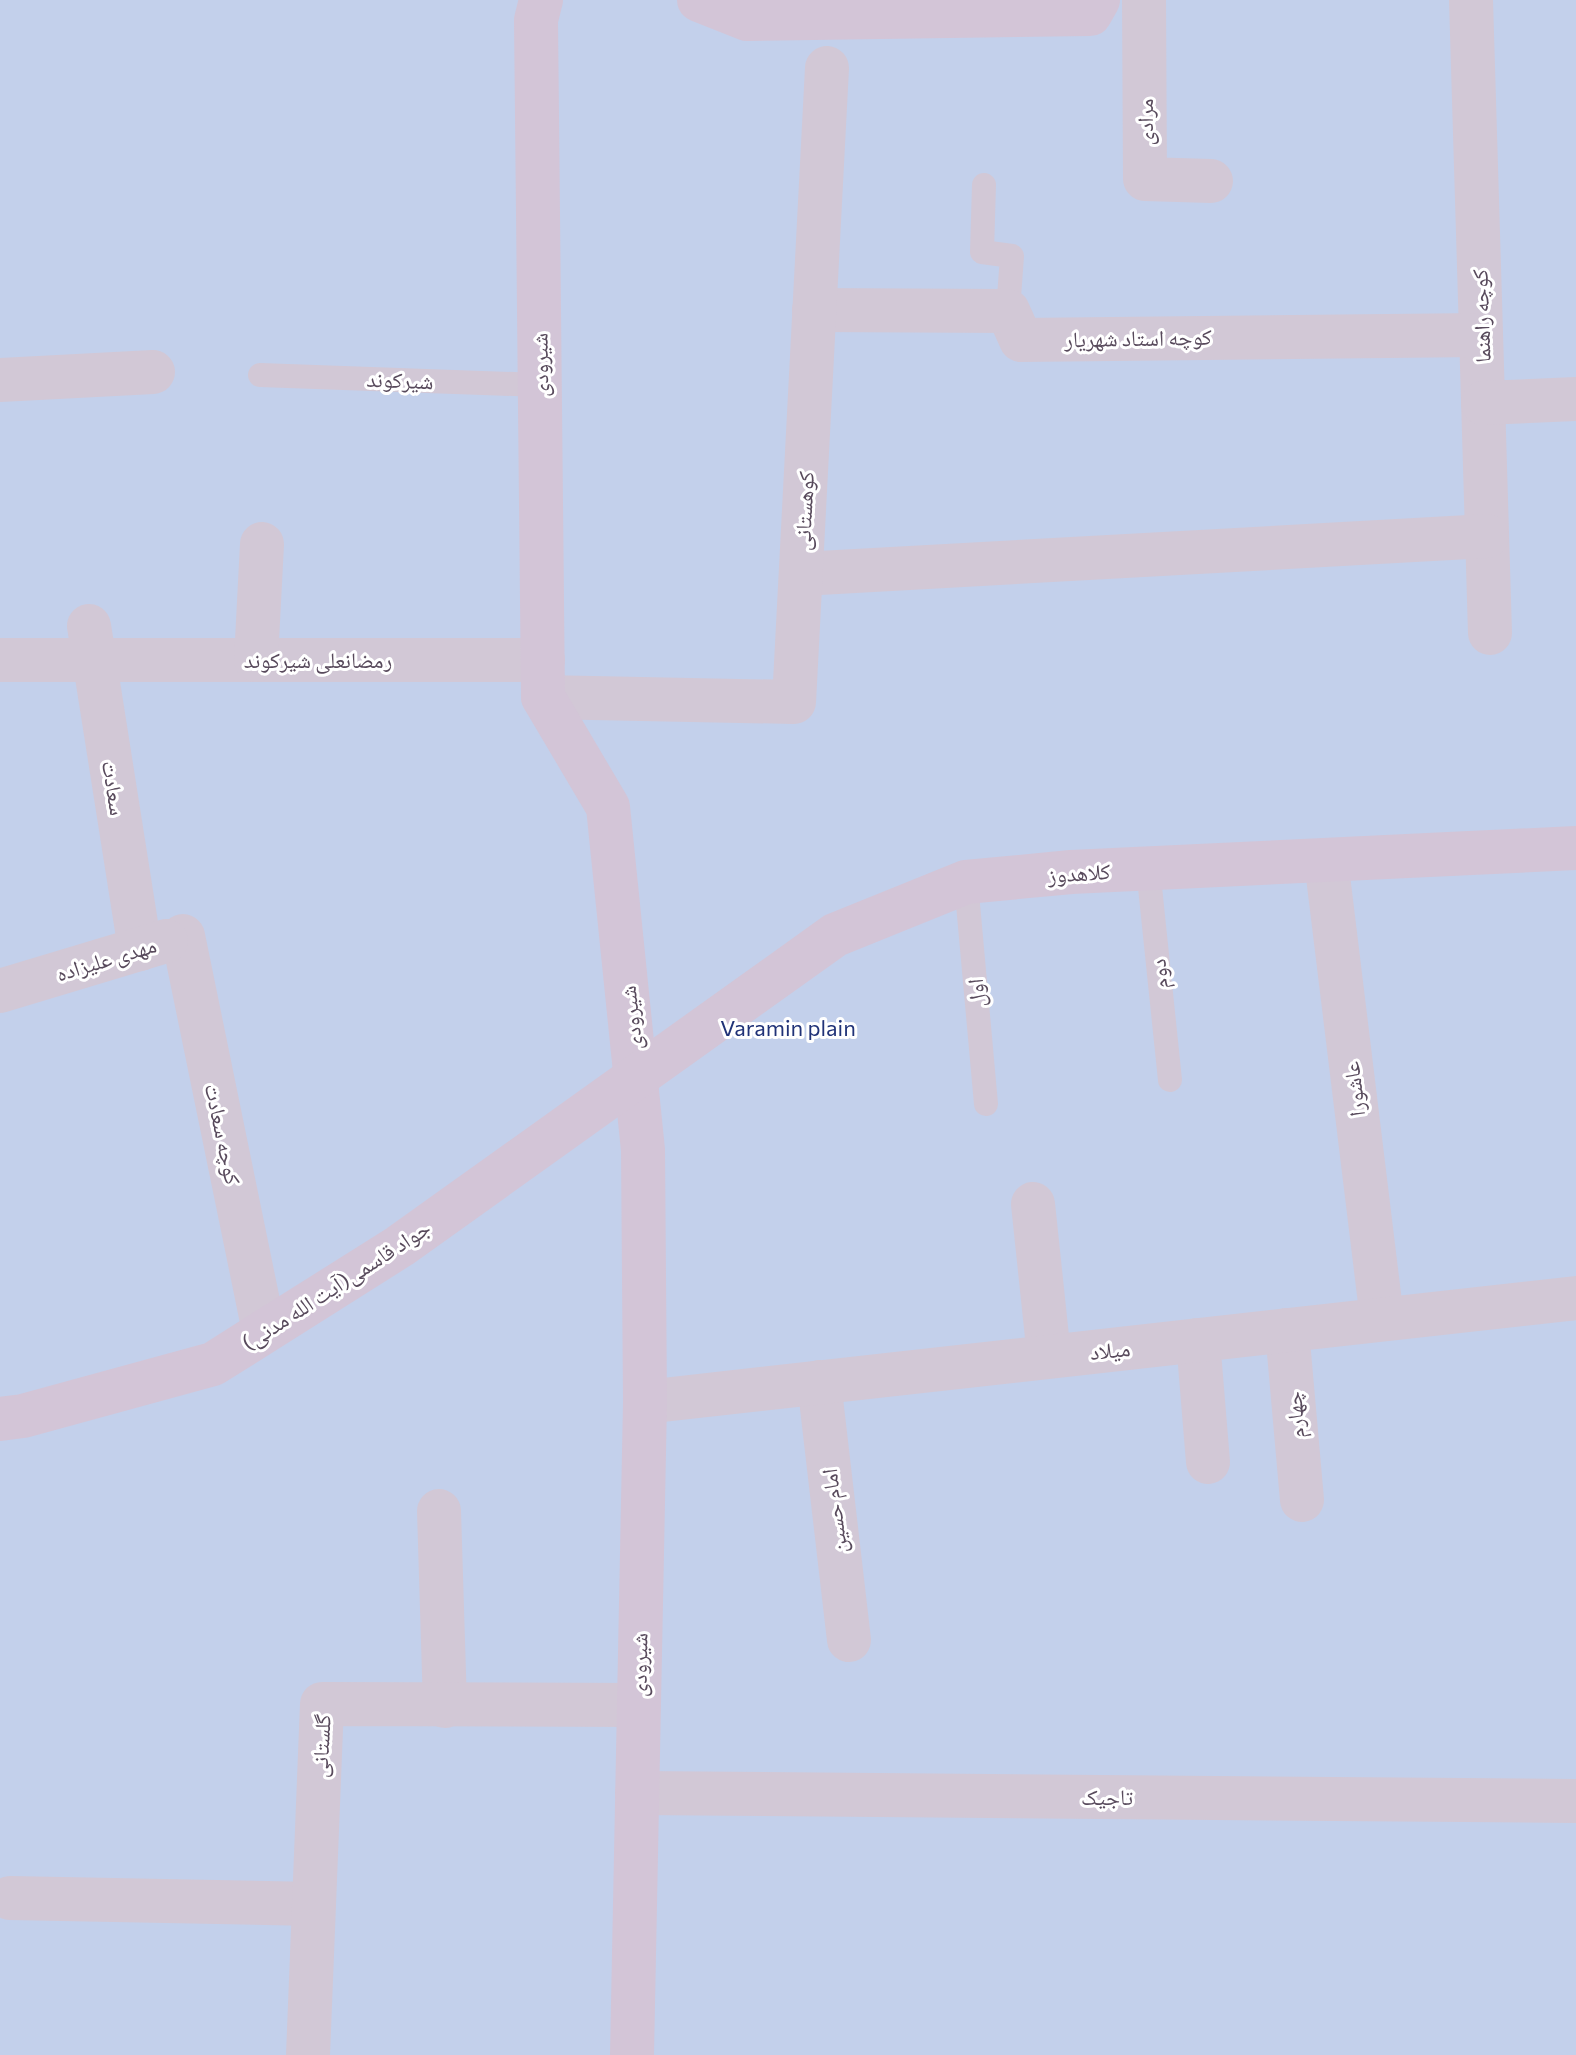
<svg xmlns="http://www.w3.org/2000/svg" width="1576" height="2055" viewBox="0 0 1576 2055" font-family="Commissioner,'Noto Naskh Arabic',sans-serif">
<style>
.green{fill:#c3d0eb}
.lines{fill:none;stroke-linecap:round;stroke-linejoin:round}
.lane{stroke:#d2c8d6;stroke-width:24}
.street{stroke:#d2c8d6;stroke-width:44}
.secondary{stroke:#d3c5d7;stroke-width:44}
.labels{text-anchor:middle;stroke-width:6;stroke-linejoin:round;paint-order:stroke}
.street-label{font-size:22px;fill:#584a5c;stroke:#fff}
.park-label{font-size:22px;fill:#203277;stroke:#fff}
</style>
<rect width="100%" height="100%" fill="#f2f2f0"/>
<rect class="green" x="0" y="0" width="1576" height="2055"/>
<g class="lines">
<g class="lane">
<path d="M984,185L982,252L1012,256L1008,311"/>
<path d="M260,375L540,385"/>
<path d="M1148,868L1170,1080"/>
<path d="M966,882L986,1104"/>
</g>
<g class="street">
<path d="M1144,0L1145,179L1211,181"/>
<path d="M1471,0L1490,633"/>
<path d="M814,310L1008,311L1021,340L1481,335"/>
<path d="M0,380L153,372"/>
<path d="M1483,403L1576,399"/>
<path d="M801,574L1487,536"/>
<path d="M89,626L140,949"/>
<path d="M0,660H543"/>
<path d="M256,660L262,544"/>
<path d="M543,697L794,702L827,68"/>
<path d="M1326,860L1382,1319"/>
<path d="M183,936L264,1331"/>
<path d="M0,991L166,941"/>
<path d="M1033,1204L1049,1356"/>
<path d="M1287,1330L1302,1500"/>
<path d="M1198,1340L1208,1462"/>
<path d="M819,1382L849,1640"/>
<path d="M645,1402L1576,1298"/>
<path d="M439,1511L445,1706"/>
<path d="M637,1793L1576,1801"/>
<path d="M10,1898L314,1904"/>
<path d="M308,2055L322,1704L638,1705"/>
</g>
<g class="secondary">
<path d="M541,0L536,20L543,697L608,807L643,1150L645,1402L632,2055"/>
<path d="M699,0L747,19L1090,14L1098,0"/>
<path d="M0,1419L23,1416L213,1364L400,1246L835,935L966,882L1071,872L1576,848"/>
</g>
</g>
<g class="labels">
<g class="street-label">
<text transform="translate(1145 122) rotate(-90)" y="8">مرادی</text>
<text transform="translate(1481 316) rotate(-92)" y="8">کوچه راهنما</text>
<text transform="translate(1138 338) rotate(-1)" y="8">کوچه استاد شهریار</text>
<text transform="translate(540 365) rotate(-91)" y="8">شیرودی</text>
<text transform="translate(400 380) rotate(2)" y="8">شیرکوند</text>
<text transform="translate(804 511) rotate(-87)" y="8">کوهستانی</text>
<text x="318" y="668">رمضانعلی شیرکوند</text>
<text transform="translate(114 788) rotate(81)" y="8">سعادت</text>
<text transform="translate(1079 873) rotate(-4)" y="8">کلاهدوز</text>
<text transform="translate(106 959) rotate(-17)" y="8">مهدی علیزاده</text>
<text transform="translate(1159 974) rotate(-96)" y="8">دوم</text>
<text transform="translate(976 993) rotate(-95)" y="8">اول</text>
<text transform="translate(631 1018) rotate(-96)" y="8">شیرودی</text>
<text transform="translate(1354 1089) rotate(-97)" y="8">عاشورا</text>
<text transform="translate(223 1134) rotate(78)" y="8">کوچه سعادت</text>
<text transform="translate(336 1285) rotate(-33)" y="8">جواد قاسمی(آیت الله مدنی)</text>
<text transform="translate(1110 1350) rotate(-6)" y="8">میلاد</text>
<text transform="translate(1295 1415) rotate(-95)" y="8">چهارم</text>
<text transform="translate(834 1511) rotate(-97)" y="8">امام حسین</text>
<text transform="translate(639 1665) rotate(-89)" y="8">شیرودی</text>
<text transform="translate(321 1746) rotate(-87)" y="8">گلستانی</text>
<text x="1107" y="1805">تاجیک</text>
</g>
<g class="park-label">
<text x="788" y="1036">Varamin plain</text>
</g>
</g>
</svg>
